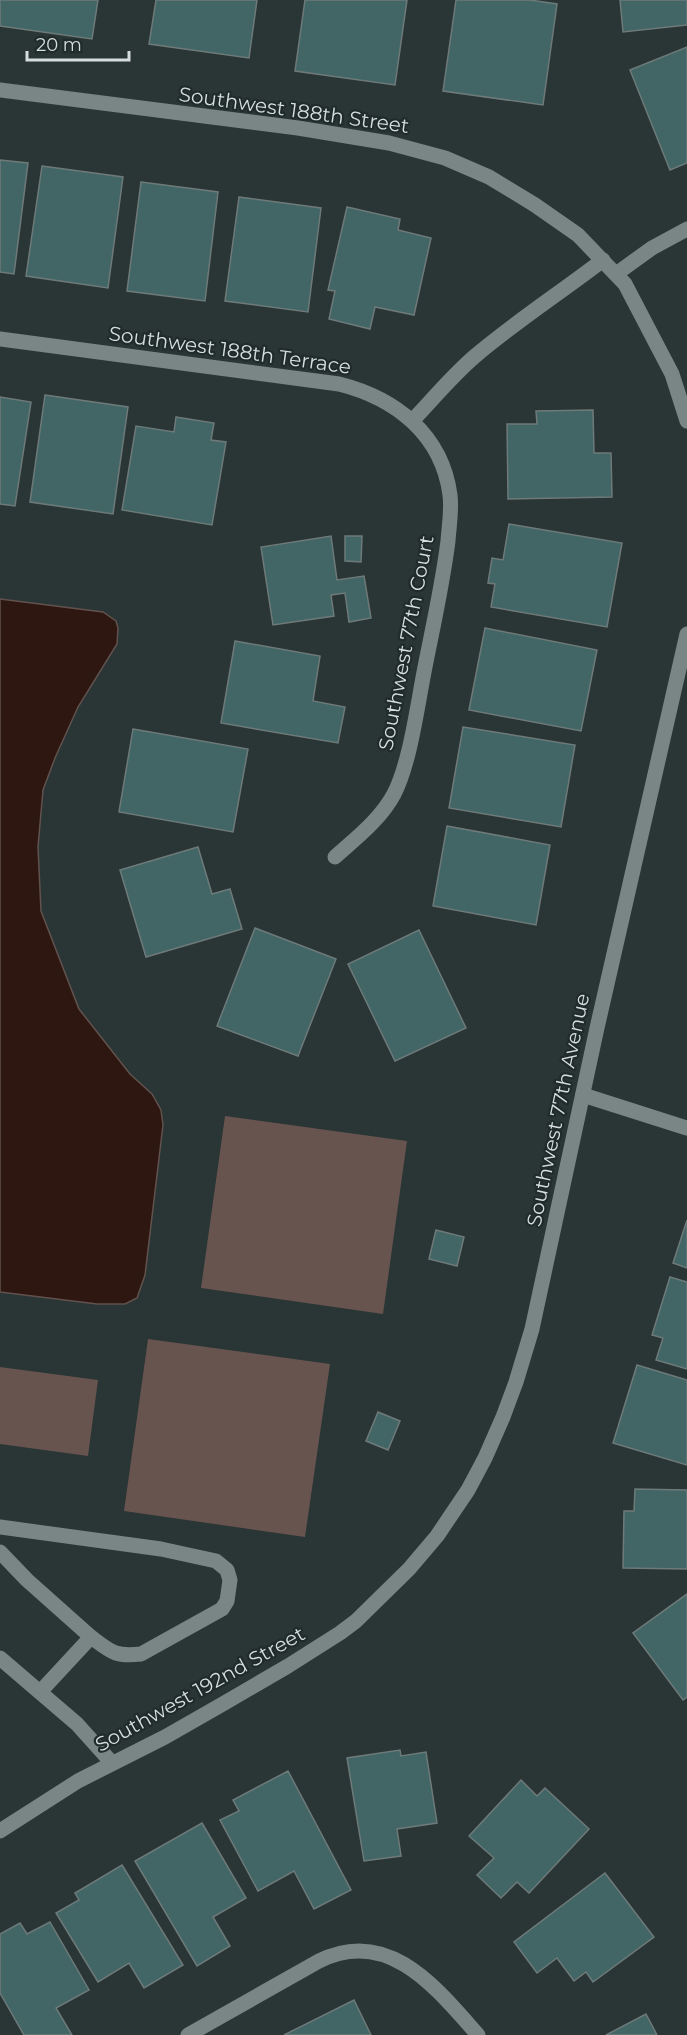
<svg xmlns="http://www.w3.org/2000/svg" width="687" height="2035" viewBox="0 0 687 2035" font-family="Montserrat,sans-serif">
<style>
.green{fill:#67544f}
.water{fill:#2f1711;stroke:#61524e;stroke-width:1.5}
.building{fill:#426565;stroke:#6e7a7a;stroke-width:1.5}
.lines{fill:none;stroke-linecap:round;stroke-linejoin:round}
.minor{stroke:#7a8686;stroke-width:15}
.labels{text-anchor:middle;stroke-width:4.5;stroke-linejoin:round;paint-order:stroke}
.street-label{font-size:20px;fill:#d6dddd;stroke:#202b2b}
</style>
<rect width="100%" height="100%" fill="#2a3535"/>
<g class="green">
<path d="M225,1116L407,1141L383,1314L201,1288Z"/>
<path d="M148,1339L330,1364L305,1537L124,1511Z"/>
<path d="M0,1367L98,1380L88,1456L0,1444Z"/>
</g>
<path class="water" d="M0,599L103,612L116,621L118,628L117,644L78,707L55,758L43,790L38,847L41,911L79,1009L130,1074L152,1094L161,1110L163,1125L145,1275L137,1298L125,1304H97L0,1292Z"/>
<g class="building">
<path d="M0,0H98L92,39L0,26Z"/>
<path d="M156,0H257L249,58L149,44Z"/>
<path d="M305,0H407L395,85L295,71Z"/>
<path d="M456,0H530L557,4L543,105L443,91Z"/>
<path d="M620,0H687V25L623,32Z"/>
<path d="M687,47V163L670,170L630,70Z"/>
<path d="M0,160L28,163L14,274L0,272Z"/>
<path d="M42,166L123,177L108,288L26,276Z"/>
<path d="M141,182L218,192L205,301L127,291Z"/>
<path d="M239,197L321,208L308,312L225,301Z"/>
<path d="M347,207L400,219L398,230L431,238L414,315L375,307L370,329L329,319L335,291L328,290Z"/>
<path d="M45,395L128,407L113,514L30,502Z"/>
<path d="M0,397L31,402L15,506L0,504Z"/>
<path d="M593,410L594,453H611L612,497L508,499L507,424H537L536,411Z"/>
<path d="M176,417L214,423L211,440L226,442L212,525L122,510L136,426L174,432Z"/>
<path d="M509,524L622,543L607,627L491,607L495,584L488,583L492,558L503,560Z"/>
<path d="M331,536L337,580L364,576L371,618L349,622L345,593L331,595L334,616L273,625L261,547Z"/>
<path d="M345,536H362L361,562L345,561Z"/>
<path d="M485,628L597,650L581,731L469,710Z"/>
<path d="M235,641L320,656L313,701L345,707L338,743L221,723Z"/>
<path d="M463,727L575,745L561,827L449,808Z"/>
<path d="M133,729L248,749L233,832L119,812Z"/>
<path d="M447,826L550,845L536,925L433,906Z"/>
<path d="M198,847L212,894L230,889L242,929L146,957L120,870Z"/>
<path d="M255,928L336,959L298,1056L217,1026Z"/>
<path d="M419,930L466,1028L395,1061L348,964Z"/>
<path d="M687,1220V1268L673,1263Z"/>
<path d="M436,1230L464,1237L457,1266L429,1259Z"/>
<path d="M670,1277L687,1282V1369L656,1360L663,1338L652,1335Z"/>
<path d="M637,1365L687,1380V1465L613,1443Z"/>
<path d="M378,1412L400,1421L388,1450L366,1441Z"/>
<path d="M635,1489L687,1490V1569L623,1568L624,1511H634Z"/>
<path d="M687,1594V1697L683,1700L633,1633Z"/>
<path d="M400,1750L401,1756L426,1752L437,1823L397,1829L401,1856L364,1861L347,1758Z"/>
<path d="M288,1771L351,1890L314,1909L294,1871L258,1891L220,1820L239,1811L233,1800Z"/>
<path d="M521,1780L537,1796L545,1788L589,1829L529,1893L517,1882L501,1898L477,1875L494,1858L469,1836Z"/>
<path d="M202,1823L246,1898L213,1917L230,1946L197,1966L135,1861Z"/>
<path d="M122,1865L183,1965L144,1988L129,1963L98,1982L56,1913L79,1900L75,1893Z"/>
<path d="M605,1873L654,1937L593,1982L586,1972L574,1981L557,1958L537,1973L514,1942Z"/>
<path d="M50,1922L89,1990L56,2008L72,2035H24L0,1993V1934L20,1923L27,1934Z"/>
<path d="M354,2000L371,2035H284Z"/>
<path d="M646,2014L657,2035H606Z"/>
</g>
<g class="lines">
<g class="minor">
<path d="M0,90L298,128L389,143L445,158L489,177L535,205L578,235L625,284L672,374L687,421"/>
<path d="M616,274L652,248L687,229"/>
<path d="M0,339L339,384C395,398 442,434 450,495C452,510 449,526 448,541C443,581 434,622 426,662C418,700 411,761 394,794C380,820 356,838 335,857"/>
<path d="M413,420C433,399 452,376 474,357C515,322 560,293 603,260"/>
<path d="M583,1095L687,1128"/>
<path d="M0,1527L161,1549L216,1561L227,1570L230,1580L227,1601L222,1609L141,1654C115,1657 111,1652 91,1637L40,1692"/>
<path d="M0,1552L27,1580L91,1637"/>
<path d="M0,1658L77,1724L112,1763"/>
<path d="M0,1831L78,1781L165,1737L221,1705L288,1666L340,1633L356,1621L409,1569L437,1536L468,1490L485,1458L503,1417L516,1382L532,1329L597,1028L687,634"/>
<path d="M188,2035L319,1961C389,1926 437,1989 478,2035"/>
</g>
</g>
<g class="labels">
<g class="street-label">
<text transform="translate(294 110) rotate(8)" y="7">Southwest 188th Street</text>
<text transform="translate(230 350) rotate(8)" y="7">Southwest 188th Terrace</text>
<text transform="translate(406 643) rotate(-79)" y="7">Southwest 77th Court</text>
<text transform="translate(558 1110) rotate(-78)" y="7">Southwest 77th Avenue</text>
<text transform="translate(200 1689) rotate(-29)" y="7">Southwest 192nd Street</text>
</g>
</g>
<path d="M27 51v9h102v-9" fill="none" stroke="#d6dddd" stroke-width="3"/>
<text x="36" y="51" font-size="18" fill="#d6dddd" stroke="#202b2b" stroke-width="4.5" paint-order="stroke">20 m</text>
</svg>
